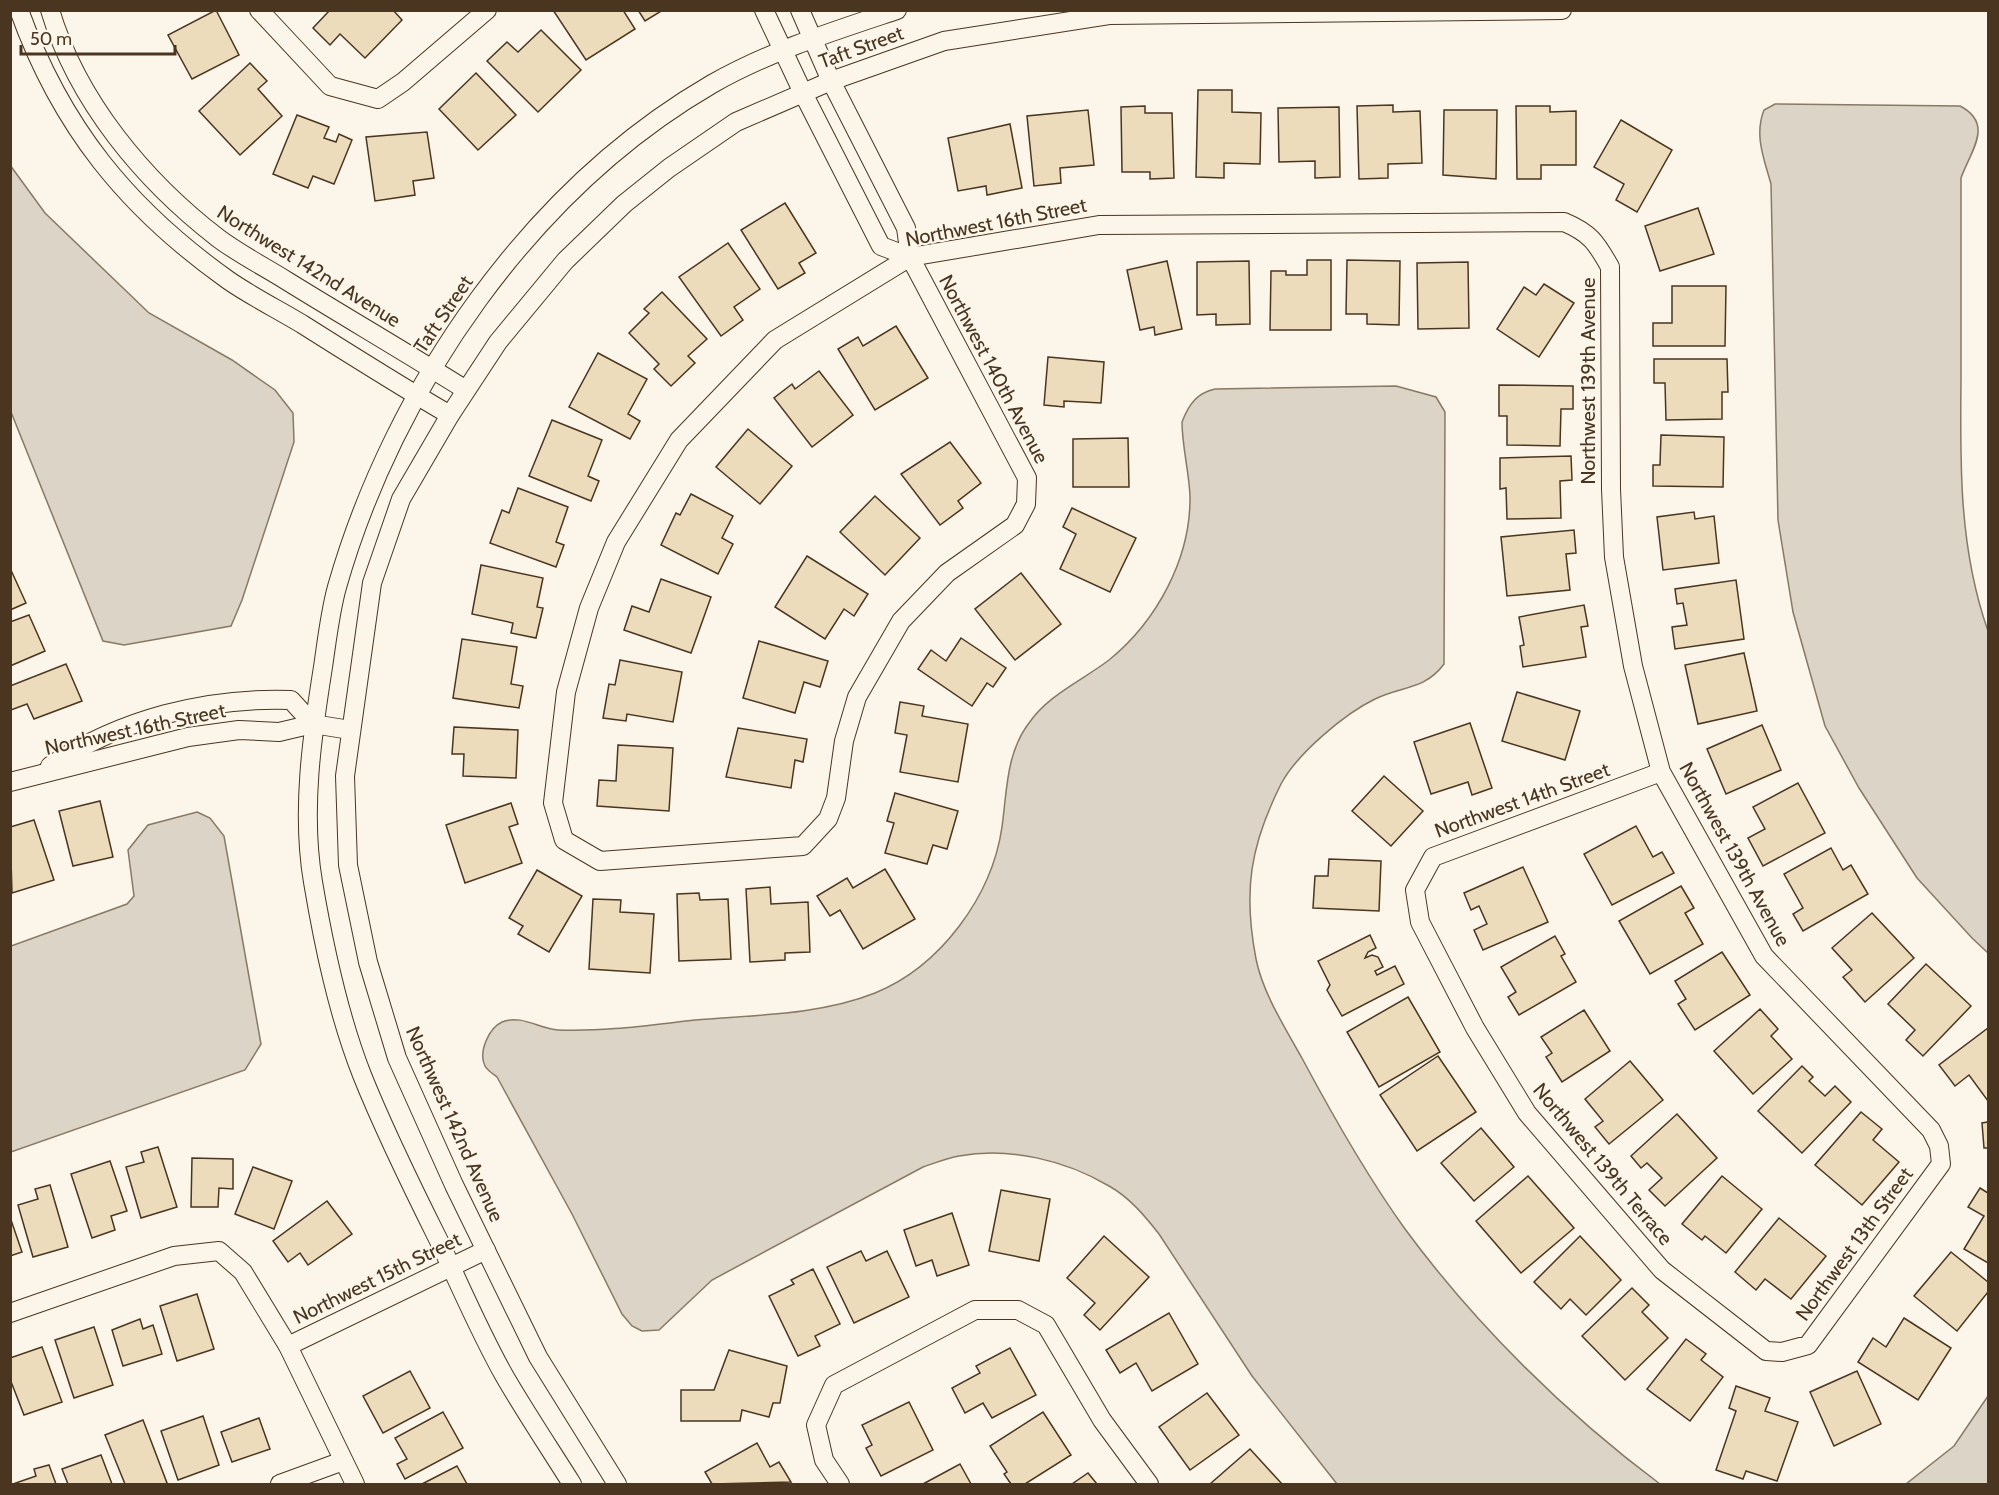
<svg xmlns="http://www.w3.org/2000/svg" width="1999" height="1495" viewBox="0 0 1999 1495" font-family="Cabin,sans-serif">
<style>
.water{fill:#dcd4c6;stroke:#887966;stroke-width:1.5}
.building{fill:#ecdcbc;stroke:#4a3520;stroke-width:1.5}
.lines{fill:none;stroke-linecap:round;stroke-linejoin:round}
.street-casing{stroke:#4a3520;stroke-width:20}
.street{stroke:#fbf6e9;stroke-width:18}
.labels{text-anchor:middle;stroke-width:4.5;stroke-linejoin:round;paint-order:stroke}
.street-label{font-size:20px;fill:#4a3520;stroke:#fbf6e9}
</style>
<rect width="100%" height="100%" fill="#fbf6e9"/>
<g class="water">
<path d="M1775,104L1960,106C1995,124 1970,152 1961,178C1961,245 1961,312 1961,379C1960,464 1959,549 1988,631V953L1972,938L1917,878L1859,788L1825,726L1793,612L1778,520L1771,184C1764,159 1754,135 1764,110Z"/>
<path d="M10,165L45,213L149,313L232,360L275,390L293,413L294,442L242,600L231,626L124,645L103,641L11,412Z"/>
<path d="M1396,386L1436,397L1445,412L1444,664C1425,690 1401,686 1375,699C1344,714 1297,754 1281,784C1250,846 1243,891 1256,959C1263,994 1286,1029 1303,1060C1334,1118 1367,1176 1405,1229C1475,1324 1566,1414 1660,1484H1337L1252,1376L1159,1234C1145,1216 1129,1197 1109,1186C1065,1160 1010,1147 959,1156C947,1158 935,1163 923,1167L712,1280L659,1330L642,1331L632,1326L622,1314L572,1214L497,1077C493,1074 487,1070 485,1066C478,1052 489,1028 502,1022C521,1014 540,1029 558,1030C603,1032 650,1025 695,1020C754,1015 820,1015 875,993C941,966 992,896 1002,827C1007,791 1006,753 1029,723C1048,695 1083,680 1109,660C1157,621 1191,558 1190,496C1189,471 1182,446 1182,422C1189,404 1197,393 1215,389Z"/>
<path d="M197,812L210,818L224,836L261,1044L245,1070L11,1152V946L127,904L134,896L128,850L148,825Z"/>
<path d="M1988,1396V1484H1906L1954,1446Z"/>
</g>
<g class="building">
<path d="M216,10L239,55L192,79L168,35Z"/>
<path d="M330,10H393L402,20L365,58L340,34L330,45L313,28Z"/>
<path d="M553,10H623L635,29L586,60Z"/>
<path d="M638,10H663L645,21Z"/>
<path d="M541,30L581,70L538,112L487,61L507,42L518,52Z"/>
<path d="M250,63L267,81L258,89L282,116L240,155L199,111Z"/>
<path d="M476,73L516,115L478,150L439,109Z"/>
<path d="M1198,90H1232V112L1261,113L1260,164L1224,163V178L1196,177Z"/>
<path d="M1393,105V112L1420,111L1422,163L1388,164V178L1359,179L1357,106Z"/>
<path d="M1145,106V113H1172L1174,178L1150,179V172H1122L1121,107Z"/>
<path d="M1516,106H1550V112L1576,111V165H1541V179H1517Z"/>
<path d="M1339,107L1340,177L1315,178V161L1279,162L1278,108Z"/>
<path d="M1088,110L1094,165L1060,168L1061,183L1034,186L1027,116Z"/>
<path d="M1444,110H1497L1496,179L1443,175Z"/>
<path d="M297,115L329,127L324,138L336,142L339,134L352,140L334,184L313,176L308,188L273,174Z"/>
<path d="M1621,120L1672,150L1637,212L1616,200L1624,184L1594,167Z"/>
<path d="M1010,124L1022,188L987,195L986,186L958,191L948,138Z"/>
<path d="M427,132L434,178L413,181L415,195L375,201L366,137Z"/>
<path d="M785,203L816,253L799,263L805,273L778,289L741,230Z"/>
<path d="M1698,208L1714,254L1660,271L1645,226Z"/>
<path d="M728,243L760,289L734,307L743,320L721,336L679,277Z"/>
<path d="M1307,260H1331V330H1270L1271,271H1286V275H1307Z"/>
<path d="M1347,260L1400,261L1399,325L1367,324V314H1346Z"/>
<path d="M1167,261L1182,329L1155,335L1154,327L1140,330L1127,270Z"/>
<path d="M1249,261L1250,324L1216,325V314L1197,315V262Z"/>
<path d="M1468,262L1469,328L1418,329L1417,263Z"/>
<path d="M1544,284L1574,303L1539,357L1497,329L1524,287L1536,295Z"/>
<path d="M1672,286H1726L1725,346H1653V323H1672Z"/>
<path d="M662,292L707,339L688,356L695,363L671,386L654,369L659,364L629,333L649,313L644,309Z"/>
<path d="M896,326L928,378L875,410L838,349L858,337L863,346Z"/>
<path d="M598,353L647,379L628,414L640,421L630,439L569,407Z"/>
<path d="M1048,357L1104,362L1101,403L1064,401V407L1044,405Z"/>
<path d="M1654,359H1727L1728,392H1722V419L1666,420L1665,383H1654Z"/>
<path d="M819,371L853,415L812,447L774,398L792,384L795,389Z"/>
<path d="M1499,385L1573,386V409H1561L1560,446L1507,445V416H1499Z"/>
<path d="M552,420L602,440L588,476L599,481L591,501L529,476Z"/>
<path d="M748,429L792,466L760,504L716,467Z"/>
<path d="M1661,435L1724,437L1723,487L1653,486V465H1660Z"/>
<path d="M1128,438L1129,487H1073V439Z"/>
<path d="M950,442L981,483L958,501L963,508L940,525L901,474Z"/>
<path d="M1571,456L1572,480L1560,481L1561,518L1507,519L1506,488L1500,489V458Z"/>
<path d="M518,488L568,507L556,542L564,545L556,567L490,543L502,510L509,513Z"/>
<path d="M691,494L733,516L722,538L733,544L718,574L661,545L676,513L680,515Z"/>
<path d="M875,496L920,538L885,575L840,532Z"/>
<path d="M1072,508L1136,538L1110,592L1060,569L1076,534L1063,527Z"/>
<path d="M1694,512L1695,519L1714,516L1719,563L1663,570L1657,517Z"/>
<path d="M1574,530L1576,553L1566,554L1570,590L1507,596L1501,537Z"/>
<path d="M807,556L868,594L854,616L844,609L825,639L775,607Z"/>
<path d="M481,565L543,578L537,607L543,608L536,638L511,633L513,623L472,614Z"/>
<path d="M10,568L26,603L10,610Z"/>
<path d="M1021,573L1061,624L1015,660L975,609Z"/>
<path d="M661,579L711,597L691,653L624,630L632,606L649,612Z"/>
<path d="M1736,580L1744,639L1675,649L1672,627L1687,625L1683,603L1677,604L1675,589Z"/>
<path d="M1584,605L1588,626L1581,627L1586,657L1523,667L1520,646L1524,645L1519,617Z"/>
<path d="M29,615L45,651L10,666V622Z"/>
<path d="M961,638L1006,668L993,687L987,683L972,706L918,669L931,650L946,661Z"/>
<path d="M462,639L517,647L511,684L523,686L519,708L453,698Z"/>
<path d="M759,641L828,661L820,687L804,682L795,713L743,698Z"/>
<path d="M1744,653L1757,711L1698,724L1685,665Z"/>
<path d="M620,660L682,672L673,722L627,714L626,721L603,718L609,684L615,685Z"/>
<path d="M66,664L82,701L34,719L27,704L11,710L10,686Z"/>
<path d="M1517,692L1580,711L1565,760L1502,741Z"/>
<path d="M900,702L924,706L922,716L968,724L958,782L900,772L907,735L895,733Z"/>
<path d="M1470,723L1492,788L1472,795L1468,782L1431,794L1414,742Z"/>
<path d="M1762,725L1781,770L1726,794L1707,749Z"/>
<path d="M454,727L518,730L516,778L463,776L464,754H452Z"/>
<path d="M738,728L807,739L803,762L795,760L791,788L726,777Z"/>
<path d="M618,745L673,748L669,811L597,806L599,780L616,781Z"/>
<path d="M1384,776L1423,811L1391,846L1352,811Z"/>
<path d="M1798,783L1825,833L1763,866L1748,838L1765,829L1753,807Z"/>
<path d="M895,793L958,811L947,849L933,845L927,864L885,853L894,823L887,821Z"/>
<path d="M100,801L113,857L73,866L59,811Z"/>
<path d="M511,803L518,824L509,827L522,863L465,883L446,825Z"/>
<path d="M34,820L54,880L12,893L10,827Z"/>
<path d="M1636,826L1653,857L1662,852L1674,873L1612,905L1584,854Z"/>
<path d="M1831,848L1843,870L1851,865L1868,894L1803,931L1793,914L1803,908L1784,874Z"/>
<path d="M1329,859L1381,861L1379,911L1313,908L1315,876H1328Z"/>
<path d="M1523,867L1548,922L1483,950L1474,930L1487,924L1479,906L1471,910L1464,893Z"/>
<path d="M885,869L915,919L863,949L840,910L830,916L817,896L847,878L853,888Z"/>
<path d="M537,870L582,896L549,952L518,934L523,926L509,918Z"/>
<path d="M1681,886L1694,908L1685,913L1703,944L1650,974L1619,921Z"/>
<path d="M770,887L771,904L808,902L810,952L785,953V960L750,962L746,889Z"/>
<path d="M699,893L700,900L728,899L731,959L679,961L677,894Z"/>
<path d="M593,899L621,900L620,912L654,914L650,973L589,969Z"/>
<path d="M1872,913L1914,958L1865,1002L1843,977L1852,970L1832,948Z"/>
<path d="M1370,935L1376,948L1368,952L1365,958L1372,955L1378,957L1383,967L1375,971L1377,975L1395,966L1404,984L1342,1016L1327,990L1330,985L1318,961Z"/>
<path d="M1555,936L1565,954L1561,956L1576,982L1519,1015L1508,997L1516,992L1501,967Z"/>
<path d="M1722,952L1750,995L1695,1030L1678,1004L1686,999L1675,981Z"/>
<path d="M1926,964L1971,1006L1923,1056L1906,1040L1915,1030L1888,1004Z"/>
<path d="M1408,997L1440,1052L1379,1087L1347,1032Z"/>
<path d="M1760,1009L1778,1029L1771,1036L1792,1059L1753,1094L1714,1051Z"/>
<path d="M1584,1010L1610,1051L1562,1082L1546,1057L1552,1053L1541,1037Z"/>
<path d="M1988,1028V1101L1969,1075L1955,1086L1939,1065Z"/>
<path d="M1438,1056L1476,1112L1417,1151L1380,1095Z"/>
<path d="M1630,1061L1663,1100L1609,1144L1595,1127L1603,1121L1585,1099Z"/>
<path d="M1802,1066L1813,1077L1809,1081L1825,1096L1835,1086L1851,1102L1802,1153L1758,1111Z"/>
<path d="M1861,1112L1882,1129L1873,1140L1899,1162L1862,1205L1815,1165Z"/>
<path d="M1677,1114L1717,1158L1665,1206L1649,1190L1662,1178L1647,1163L1641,1168L1631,1156Z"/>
<path d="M1988,1122V1148H1984L1982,1123Z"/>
<path d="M1481,1128L1514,1167L1474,1201L1441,1163Z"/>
<path d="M158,1147L177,1207L141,1218L126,1167L144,1162L141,1152Z"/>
<path d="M192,1158L233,1159V1189L219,1188L218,1207H191Z"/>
<path d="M110,1161L127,1211L111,1216L115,1230L92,1238L71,1174Z"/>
<path d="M253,1167L292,1181L274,1229L235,1214Z"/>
<path d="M1528,1176L1574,1228L1521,1273L1476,1221Z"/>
<path d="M1722,1176L1762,1209L1726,1253L1705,1236L1702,1240L1682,1224Z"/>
<path d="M50,1185L68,1247L33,1257L18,1205L38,1199L35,1189Z"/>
<path d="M1980,1188L1988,1193V1263L1964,1249L1984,1216L1968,1207Z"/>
<path d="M1001,1190L1050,1199L1039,1261L989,1251Z"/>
<path d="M327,1201L352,1234L308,1265L300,1253L288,1262L273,1241Z"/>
<path d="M952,1213L969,1265L937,1276L932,1260L916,1266L904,1230Z"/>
<path d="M10,1217L22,1252L10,1256Z"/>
<path d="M1779,1218L1826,1256L1791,1299L1765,1279L1756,1290L1735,1272Z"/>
<path d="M1104,1236L1149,1277L1100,1330L1084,1315L1095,1303L1067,1278Z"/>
<path d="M1580,1236L1621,1280L1586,1315L1570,1299L1561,1309L1534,1282Z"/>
<path d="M861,1251L866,1261L887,1251L909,1297L854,1323L827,1267Z"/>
<path d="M1951,1252L1988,1282V1292L1957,1331L1914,1296Z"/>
<path d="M813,1269L840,1324L815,1336L820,1346L798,1356L769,1296L794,1284L791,1280Z"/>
<path d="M1632,1288L1649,1305L1642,1312L1668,1338L1625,1380L1582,1336Z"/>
<path d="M197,1294L214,1349L177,1361L160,1306Z"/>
<path d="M1169,1313L1198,1364L1152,1391L1136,1363L1120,1373L1106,1350Z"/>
<path d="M1904,1318L1951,1348L1918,1400L1858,1362L1873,1338L1886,1347Z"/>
<path d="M140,1319L143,1329L153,1325L162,1354L123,1366L112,1330Z"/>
<path d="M94,1327L113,1385L74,1398L55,1340Z"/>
<path d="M1686,1339L1706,1354L1701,1360L1723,1377L1690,1421L1647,1389Z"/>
<path d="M42,1347L62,1402L24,1415L10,1379V1358Z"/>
<path d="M1010,1348L1036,1395L992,1418L983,1403L965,1413L952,1388L980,1373L976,1366Z"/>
<path d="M729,1350L787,1366L780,1403H773L769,1417L742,1410L740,1421H681V1390H714Z"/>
<path d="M410,1371L430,1408L383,1433L363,1396Z"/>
<path d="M1857,1371L1881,1424L1834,1446L1810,1392Z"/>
<path d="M1736,1386L1770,1398L1765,1411L1798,1422L1777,1481L1746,1471L1743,1479L1716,1470L1736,1411L1729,1408Z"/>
<path d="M1207,1393L1239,1435L1190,1470L1159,1427Z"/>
<path d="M909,1402L933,1450L881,1476L866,1448L872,1445L862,1425Z"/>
<path d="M443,1412L463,1448L405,1479L397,1464L407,1459L395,1438Z"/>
<path d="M1043,1412L1071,1455L1025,1484H1011L1004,1474L1007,1472L990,1446Z"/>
<path d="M203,1416L219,1465L178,1480L161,1431Z"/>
<path d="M259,1418L270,1449L232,1462L221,1432Z"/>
<path d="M143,1420L167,1483L165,1484H125L105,1435Z"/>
<path d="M757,1443L770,1467L779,1462L791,1482L712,1484L705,1472Z"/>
<path d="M1250,1449L1282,1484H1210Z"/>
<path d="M101,1455L112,1484H68L62,1469Z"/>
<path d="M960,1464L971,1484H923Z"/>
<path d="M49,1465L56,1484H13L36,1476L34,1469Z"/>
<path d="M457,1466L467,1484H422Z"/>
<path d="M1088,1473L1097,1484H1072Z"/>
</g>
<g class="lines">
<defs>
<g id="street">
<path d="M19,10C61,127 127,208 228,280C251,296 277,309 302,324C351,355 400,386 450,415"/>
<path d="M50,10C77,101 144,181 218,238C239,254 265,267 287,281C347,318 407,353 466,390"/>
<path d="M259,10L330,86L378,99L403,82L487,10"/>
<path d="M764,10L803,93L881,246L910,257"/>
<path d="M800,10L831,81L906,228L910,257L1027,478L1026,504L1015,525L947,573L901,621L857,697L844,741L836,798L828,819L803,846L600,861L564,840L553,803L566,692L589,608L616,542L679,440L775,340L910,257L1099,225L1564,222C1590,233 1596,242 1610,267L1611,489L1614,557L1633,666L1661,772L1764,956L1931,1130L1939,1146L1941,1164L1808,1345L1782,1352L1766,1351L1662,1270L1527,1113L1475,1028L1420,922L1415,890L1433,857L1661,772"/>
<path d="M50,766C121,719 206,697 291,700L313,724"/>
<path d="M10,782L188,737L239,730L279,732L313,724L350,730"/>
<path d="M10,1313L174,1256L219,1251L243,1272L288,1346L355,1484"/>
<path d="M288,1346L486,1250"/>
<path d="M280,1484L343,1461"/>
<path d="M572,1484C550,1449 526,1413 505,1377C480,1333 460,1285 438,1239C411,1185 384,1130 362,1075C338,1014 324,947 313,882C301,812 312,736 323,667C327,640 330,612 337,587C394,387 531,189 712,84C770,51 834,31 897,10"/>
<path d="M617,1484L538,1357L454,1185L397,1058L368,962L348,865L345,776L372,583L401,499L450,415L498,342L565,261L624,204L669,168L736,122L831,81L944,41L1109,15L1562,10"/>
<path d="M840,1484L824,1460L816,1425L834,1385L975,1310H1018L1046,1325L1102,1420L1149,1484"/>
</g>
</defs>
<use href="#street" class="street-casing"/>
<use href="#street" class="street"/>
</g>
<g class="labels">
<g class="street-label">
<text transform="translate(861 47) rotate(-20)" y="7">Taft Street</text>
<text transform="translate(996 222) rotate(-11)" y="7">Northwest 16th Street</text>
<text transform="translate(309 266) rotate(32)" y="7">Northwest 142nd Avenue</text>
<text transform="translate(443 314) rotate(-56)" y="7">Taft Street</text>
<text transform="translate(994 369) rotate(62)" y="7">Northwest 140th Avenue</text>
<text transform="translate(1588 381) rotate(-90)" y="7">Northwest 139th Avenue</text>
<text transform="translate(135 729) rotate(-12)" y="7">Northwest 16th Street</text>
<text transform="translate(1522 800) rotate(-20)" y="7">Northwest 14th Street</text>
<text transform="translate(1735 854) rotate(61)" y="7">Northwest 139th Avenue</text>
<text transform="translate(455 1124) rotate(66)" y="7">Northwest 142nd Avenue</text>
<text transform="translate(1603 1164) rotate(50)" y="7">Northwest 139th Terrace</text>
<text transform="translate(1854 1244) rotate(-54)" y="7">Northwest 13th Street</text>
<text transform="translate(377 1278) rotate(-26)" y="7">Northwest 15th Street</text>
</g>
</g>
<rect width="1999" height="1495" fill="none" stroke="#4a3520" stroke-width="24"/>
<path d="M21 45v9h154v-9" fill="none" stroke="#4a3520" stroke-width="3"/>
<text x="30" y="45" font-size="18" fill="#4a3520" stroke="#fbf6e9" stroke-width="4.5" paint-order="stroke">50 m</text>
</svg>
